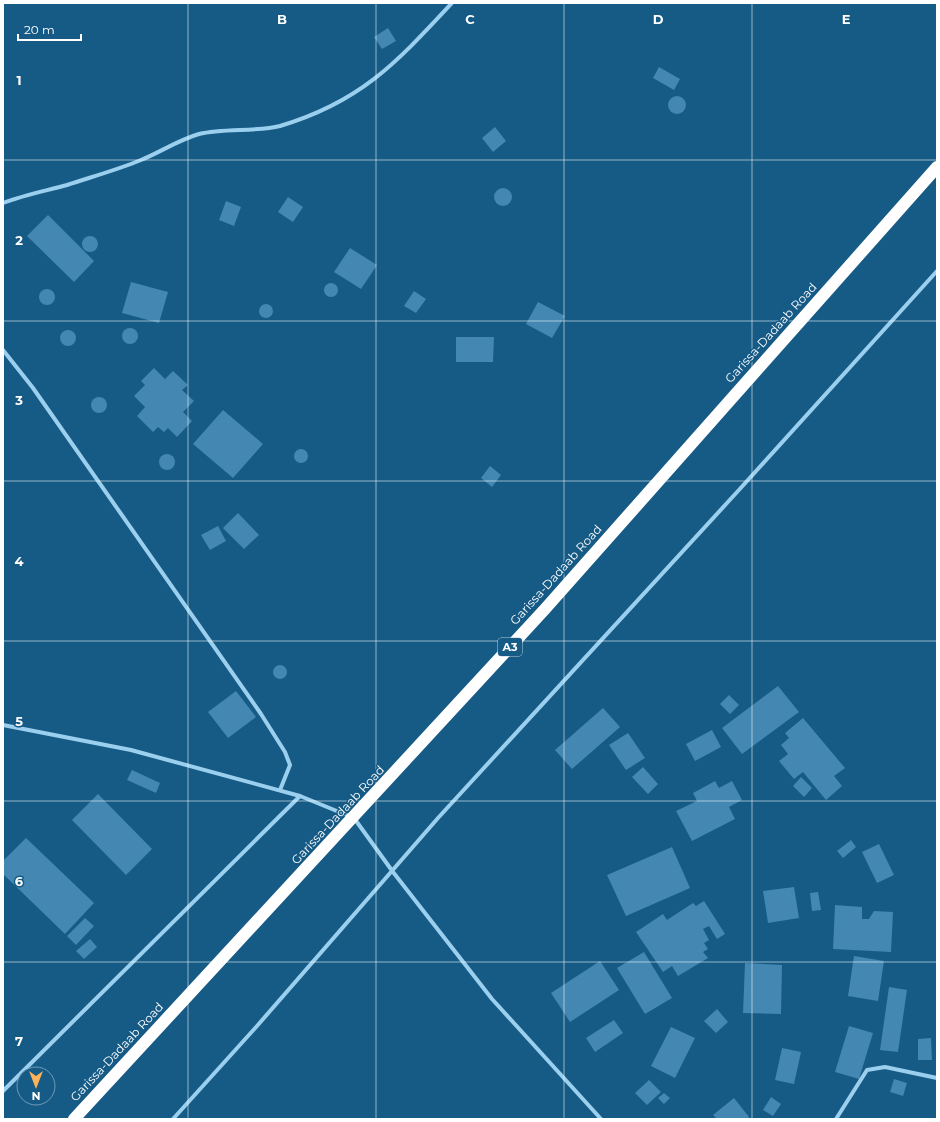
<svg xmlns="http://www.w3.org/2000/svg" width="940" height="1122" viewBox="0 0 940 1122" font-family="Montserrat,sans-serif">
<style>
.building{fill:#4387b2}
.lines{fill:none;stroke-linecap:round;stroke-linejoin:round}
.street{stroke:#9bcfee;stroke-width:4}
.highway{stroke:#fff;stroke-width:12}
.grid{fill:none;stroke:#fff;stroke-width:1;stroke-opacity:0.55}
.labels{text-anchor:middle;stroke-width:3;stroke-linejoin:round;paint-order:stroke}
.shield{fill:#165a86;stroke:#b9cedb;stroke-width:1}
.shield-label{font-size:11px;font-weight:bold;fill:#fff}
.street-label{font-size:12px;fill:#fff;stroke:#165a86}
.grid-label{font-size:13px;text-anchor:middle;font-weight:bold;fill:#fff;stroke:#165a86;stroke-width:3;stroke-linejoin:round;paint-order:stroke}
</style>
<rect width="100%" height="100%" fill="#165a86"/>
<g class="building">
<path d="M388,28L396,41L382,49L374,37Z"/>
<path d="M659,67L680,79L674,90L653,78Z"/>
<circle cx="677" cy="105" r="9"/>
<path d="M495,127L506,141L493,152L482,138Z"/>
<circle cx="503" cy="197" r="9"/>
<path d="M288,197L303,207L293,222L278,212Z"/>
<path d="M226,201L241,207L234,226L219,220Z"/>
<path d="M48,215L94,261L74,282L27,236Z"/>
<circle cx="90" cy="244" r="8"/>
<path d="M350,248L377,265L361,289L334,272Z"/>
<path d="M131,282L168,292L159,323L122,313Z"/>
<circle cx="331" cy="290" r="7"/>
<circle cx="47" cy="297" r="8"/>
<path d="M414,291L426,299L416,313L404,306Z"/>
<path d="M538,302L565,316L552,338L526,324Z"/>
<circle cx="266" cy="311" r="7"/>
<circle cx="130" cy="336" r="8"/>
<circle cx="68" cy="338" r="8"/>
<path d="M456,337H494L493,362H456Z"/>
<path d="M154,368L165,379L173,371L188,385L182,390L194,401L183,412L192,421L177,437L168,428L164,432L158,427L153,432L137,416L145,407L134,396L145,385L141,381Z"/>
<circle cx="99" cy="405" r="8"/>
<path d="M223,410L263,444L233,478L193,444Z"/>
<circle cx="301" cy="456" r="7"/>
<circle cx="167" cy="462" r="8"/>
<path d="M490,466L501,475L492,487L481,478Z"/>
<path d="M238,513L259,535L244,549L223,528Z"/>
<path d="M218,526L226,541L210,550L201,535Z"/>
<circle cx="280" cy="672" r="7"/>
<path d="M778,686L799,712L742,754L722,728Z"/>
<path d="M236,691L256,717L228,738L208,712Z"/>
<path d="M729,695L739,705L730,714L720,704Z"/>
<path d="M603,708L620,727L572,769L555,750Z"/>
<path d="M803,718L845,768L834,776L842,786L826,800L803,772L794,779L779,761L788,754L781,745L789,738L785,733Z"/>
<path d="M712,730L721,747L695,761L686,744Z"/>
<path d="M628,733L645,758L626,770L609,745Z"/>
<path d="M643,767L658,784L648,794L632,777Z"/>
<path d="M132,770L160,783L156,793L127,780Z"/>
<path d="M801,777L812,788L804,797L793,786Z"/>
<path d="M715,781L719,788L732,781L742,800L729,807L735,819L692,841L676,811L697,801L693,793Z"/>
<path d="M98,794L152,849L126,875L72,820Z"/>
<path d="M26,838L94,903L65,934L3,874V861Z"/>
<path d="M851,840L856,847L843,858L837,851Z"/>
<path d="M879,844L894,875L877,883L862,852Z"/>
<path d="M672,847L690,888L626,916L607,875Z"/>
<path d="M794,887L799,918L768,923L763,891Z"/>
<path d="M818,892L821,910L812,911L810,893Z"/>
<path d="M704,901L725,934L717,939L709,926L703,929L709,940L704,943L708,949L703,952L708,958L678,976L672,966L663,972L636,932L663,914L667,920L693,903L696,906Z"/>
<path d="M835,905L862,907V919H869L874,911L893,912L891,952L833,949Z"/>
<path d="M85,918L94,926L76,945L67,936Z"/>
<path d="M90,939L97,947L84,959L76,951Z"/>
<path d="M644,952L672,998L645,1014L617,968Z"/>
<path d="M854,956L884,961L878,1001L848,996Z"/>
<path d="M600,961L619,990L570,1022L551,993Z"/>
<path d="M745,963L782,965L781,1014L743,1013Z"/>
<path d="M889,987L907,990L898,1052L880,1050Z"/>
<path d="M717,1009L728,1022L716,1033L704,1021Z"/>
<path d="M614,1020L623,1033L595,1052L586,1038Z"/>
<path d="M849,1026L873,1033L859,1079L835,1072Z"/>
<path d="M671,1027L695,1038L675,1078L651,1066Z"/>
<path d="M931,1038L932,1060H918V1039Z"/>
<path d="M782,1048L801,1052L794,1084L775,1080Z"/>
<path d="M894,1079L907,1083L903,1096L890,1092Z"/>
<path d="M649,1080L661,1092L647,1105L635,1093Z"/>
<path d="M664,1093L670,1098L664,1104L658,1098Z"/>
<path d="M771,1097L781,1104L773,1116L763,1110Z"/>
<path d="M734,1098L749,1117L747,1119H717L713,1115Z"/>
</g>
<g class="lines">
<g class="street">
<path d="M3,203C24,195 45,191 67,185C91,177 117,170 141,160C161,152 178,140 199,134C224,128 257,132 280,126C361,102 397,62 452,3"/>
<path d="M3,350L33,388L261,714L285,752L290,765L280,790"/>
<path d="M3,725L131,750L300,796L354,818L393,872L492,999L601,1119"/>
<path d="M3,1091L300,796"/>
<path d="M173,1119L257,1026L438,818L738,491L937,271"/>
<path d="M836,1119L867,1070L885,1067L937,1078"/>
</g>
<path class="highway" d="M74,1119L545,609L937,167"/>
</g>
<path class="grid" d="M188,3V1119M376,3V1119M564,3V1119M752,3V1119M3,160H937M3,321H937M3,481H937M3,641H937M3,801H937M3,962H937"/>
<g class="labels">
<rect class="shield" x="498" y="638" width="24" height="18" rx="3"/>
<g class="shield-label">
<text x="510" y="651">A3</text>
</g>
<g class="street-label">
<text transform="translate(771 333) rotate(-48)" y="4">Garissa-Dadaab Road</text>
<text transform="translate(556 575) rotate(-48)" y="4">Garissa-Dadaab Road</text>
<text transform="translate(338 815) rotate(-47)" y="4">Garissa-Dadaab Road</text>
<text transform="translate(117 1052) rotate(-47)" y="4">Garissa-Dadaab Road</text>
</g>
</g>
<g class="grid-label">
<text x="282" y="24">B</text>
<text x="470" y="24">C</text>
<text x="658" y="24">D</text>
<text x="846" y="24">E</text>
<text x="19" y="85">1</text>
<text x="19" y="245">2</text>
<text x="19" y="405">3</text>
<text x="19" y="566">4</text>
<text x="19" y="726">5</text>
<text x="19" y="886">6</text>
<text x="19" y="1046">7</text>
</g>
<rect width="940" height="1122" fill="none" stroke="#ffffff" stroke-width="8"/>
<g transform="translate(36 1086) rotate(180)"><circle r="19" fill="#165a86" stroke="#739cb6"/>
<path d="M0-3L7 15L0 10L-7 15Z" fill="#ffb258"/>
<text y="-6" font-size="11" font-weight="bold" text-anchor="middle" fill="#ffffff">N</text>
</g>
<path d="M18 34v6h63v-6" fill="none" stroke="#ffffff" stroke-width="2"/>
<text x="24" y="34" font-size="12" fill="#ffffff" stroke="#165a86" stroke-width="3" paint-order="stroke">20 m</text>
</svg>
